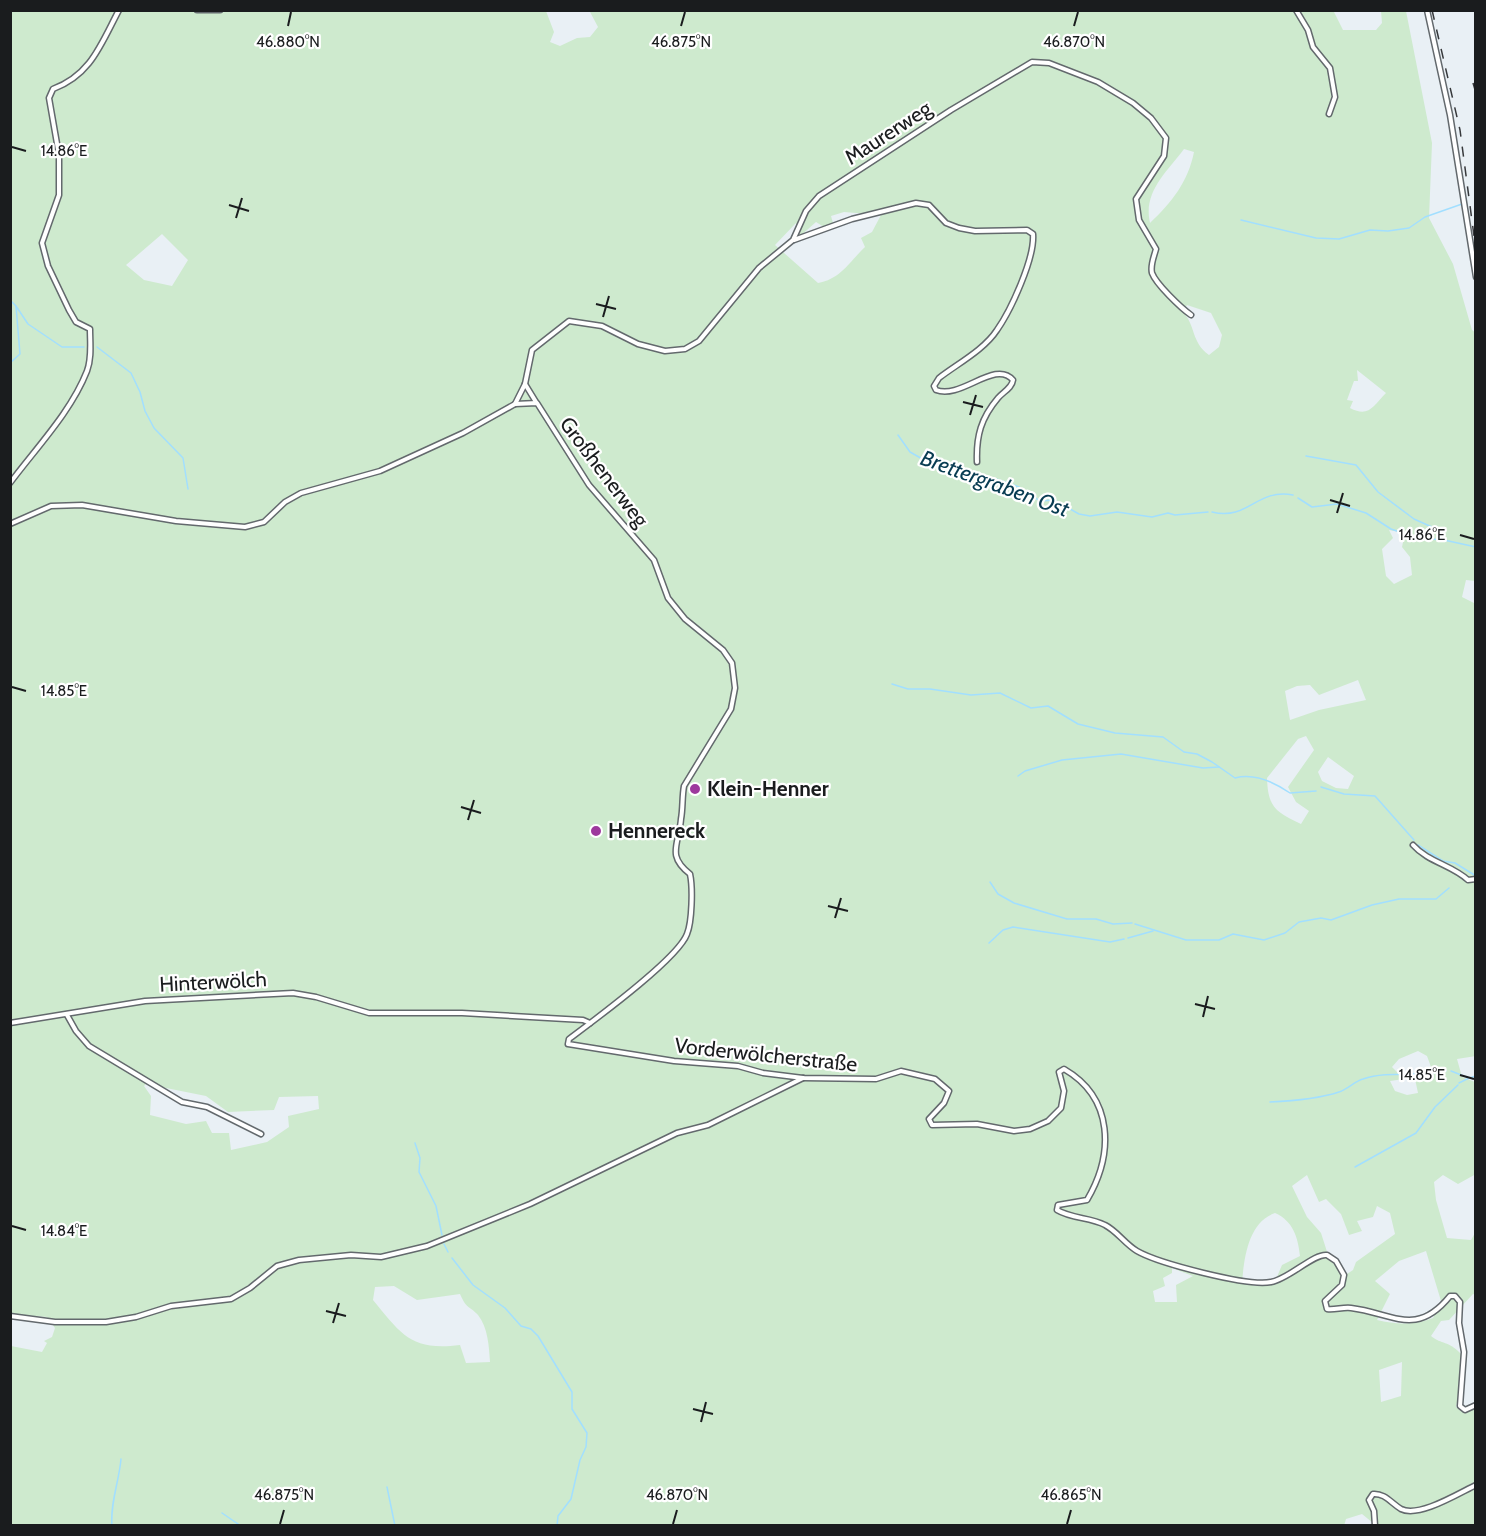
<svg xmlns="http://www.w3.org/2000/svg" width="1486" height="1536" viewBox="0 0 1486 1536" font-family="Cabin,sans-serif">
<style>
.green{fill:#ceeace;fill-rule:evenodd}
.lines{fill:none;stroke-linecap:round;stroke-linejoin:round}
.stream{stroke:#a2dfff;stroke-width:1.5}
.street-casing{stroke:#63696d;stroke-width:7}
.street{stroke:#fff;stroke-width:4}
.rail{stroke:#37393c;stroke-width:1.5;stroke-dasharray:10 10;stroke-linecap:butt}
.ticks{fill:none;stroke:#1a1c1e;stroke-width:2}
.poi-dot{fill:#9d389d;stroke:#fff;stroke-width:2}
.labels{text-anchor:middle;stroke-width:4.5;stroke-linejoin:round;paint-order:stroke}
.street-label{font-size:21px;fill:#1a1c1e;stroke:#fff}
.poi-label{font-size:21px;font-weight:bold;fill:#1a1c1e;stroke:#fff;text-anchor:start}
.water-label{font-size:22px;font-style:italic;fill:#083c52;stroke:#fff}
.ticks-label{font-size:15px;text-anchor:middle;fill:#1a1c1e;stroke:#fff;stroke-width:4.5;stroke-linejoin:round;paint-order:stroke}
</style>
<rect width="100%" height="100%" fill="#e9f0f5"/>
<path class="green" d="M589,10H1333L1343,30H1376L1382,23L1381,11H1406L1432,143L1429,218L1453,264L1472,330L1476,333L1475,581L1466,580L1462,597L1476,604V1056L1457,1059L1462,1077L1475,1082L1476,1174L1458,1184L1443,1175L1434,1182L1436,1200L1447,1238L1471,1240L1475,1233L1476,1295L1473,1294L1449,1320L1441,1321L1431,1336C1442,1345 1448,1340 1461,1354V1382L1456,1407L1462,1412L1475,1407V1525H1373V1523L1362,1514L1346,1519L1344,1526L11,1525V1346L42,1352L47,1343L44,1341L52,1337L55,1328L47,1317L10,1314V11H546L554,32L550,42L560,46L577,38L590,37L598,27ZM1184,149L1194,152C1188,182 1172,202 1150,223C1143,192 1166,173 1184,149ZM844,212L881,215L872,232L861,238L865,247C849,262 841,279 818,283L775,245L796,223L798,238L816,222L824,227L833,223L831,216ZM162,234L188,260L172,286L144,280L126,265ZM1187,305L1211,313L1222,335L1219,347L1209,355C1191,342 1196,326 1183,312ZM1357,370L1386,393C1373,406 1369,418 1350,408L1353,401L1347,400L1354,381H1358ZM1389,530L1405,533L1402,547L1410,557L1412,575L1394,584L1386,576L1382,549L1393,538ZM1358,680L1366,700L1319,710L1290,720L1285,691L1297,686L1310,685L1319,695ZM1306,736L1314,750L1288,787L1296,802L1309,811L1301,824C1276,812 1268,808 1267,778L1298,739ZM1328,757L1354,776L1348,789L1336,788L1322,781L1318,772ZM1418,1051L1427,1056L1431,1067L1414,1074L1418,1093L1407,1095L1395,1091L1390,1081L1404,1079L1392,1067L1399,1059ZM146,1084L206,1096L228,1112L274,1110L279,1097L318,1096L319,1109L288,1116L289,1127L267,1142L231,1150L229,1133H212L206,1121L186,1124L150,1115L151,1096L144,1086ZM1307,1175L1319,1202L1326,1199L1341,1214L1349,1235L1362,1231L1357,1221L1373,1217L1377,1206L1390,1213L1395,1234L1356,1262L1353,1270L1341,1278L1340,1271L1329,1258L1321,1233L1307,1217L1292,1186ZM1275,1213C1293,1221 1298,1237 1300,1256L1282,1265L1274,1284L1256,1286L1242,1283C1244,1259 1248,1222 1275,1213ZM1426,1251L1441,1301L1433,1318C1414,1325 1397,1325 1377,1320L1390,1294L1375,1281L1399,1261ZM1172,1268L1193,1276L1176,1285L1177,1302H1155L1153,1291L1165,1286L1163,1278L1172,1273ZM394,1286L417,1300L460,1294C467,1310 469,1305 478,1315C488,1328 489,1346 490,1362L466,1363L460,1345C411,1351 402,1335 373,1300L375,1287ZM1402,1362L1401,1396L1381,1402L1379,1370Z"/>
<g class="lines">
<g class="stream">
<path d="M1241,220L1316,238L1339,239L1370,230L1388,231L1409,228L1425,217L1462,204"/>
<path d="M10,300L16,306L20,354L10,363"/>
<path d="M16,306L28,324L62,347H84"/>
<path d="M97,347L131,373L140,392L145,411L154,428L183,458L188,489"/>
<path d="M898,435L910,452L933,465L950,471L996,479L1019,487L1040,501L1054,500L1079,514L1090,516L1117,512L1152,517L1168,513L1175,515L1208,512"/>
<path d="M1306,456L1356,465L1378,492L1414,519L1443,532L1444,539"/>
<path d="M1298,498L1312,507L1337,504L1366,513L1391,529L1417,538L1444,540L1476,547"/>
<path d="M1212,512C1249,521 1256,488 1293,495"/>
<path d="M892,684L908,689H930L971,695L1000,693L1031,708L1048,706L1078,724L1115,733L1163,737L1184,752L1197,754L1212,762L1235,778C1254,773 1274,782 1290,793L1316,791"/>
<path d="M1018,776L1025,771L1062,760L1121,754L1203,768L1219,767"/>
<path d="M1321,787L1344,794L1375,796L1414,840"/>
<path d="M1418,845L1443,861L1455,863L1476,876"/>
<path d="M990,882L998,894L1014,903L1067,919H1096L1113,924L1132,923"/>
<path d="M1135,924L1186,940H1219L1233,934L1264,940L1285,933L1299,922L1321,918L1331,920L1372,905L1399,899H1436L1449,888"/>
<path d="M1128,938L1153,931"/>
<path d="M989,943L1003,930L1013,927L1110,942L1124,939"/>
<path d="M1451,1071L1469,1078L1476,1076"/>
<path d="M1459,1083L1469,1078"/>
<path d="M1270,1102C1292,1101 1318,1099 1339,1092C1348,1089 1355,1081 1363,1079C1390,1070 1419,1078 1446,1071"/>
<path d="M415,1143L420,1158L419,1172L436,1206L442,1235"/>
<path d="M1355,1167L1416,1133L1435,1107L1458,1085"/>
<path d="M444,1244L448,1252"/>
<path d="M452,1258L473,1285L505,1308L521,1326L531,1329L538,1336L572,1392V1409L587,1433L586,1447L580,1460L571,1499L558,1516L557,1526"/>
<path d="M387,1487L395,1526"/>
<path d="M222,1513L241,1526"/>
<path d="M112,1526C110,1503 119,1482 121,1459"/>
</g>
<defs>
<g id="street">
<path d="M197,10H220"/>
<path d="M1296,10L1308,30L1313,47L1330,68L1335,97L1329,114"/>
<path d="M1427,10L1450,115L1476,277"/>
<path d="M794,240L852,219L916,203L929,205L946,223L959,228L975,231L1027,230L1033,234C1035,258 1011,310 997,330C984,350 957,364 939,378L934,386L936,390C961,400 995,359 1013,380C1012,388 1003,392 998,398C981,418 976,436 977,462"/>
<path d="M525,384L536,402"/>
<path d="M515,404L525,384L532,350L569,321L602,326L638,344L665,351L685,349L699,341L759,268L793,240L806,211L819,196L951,110L1032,62L1049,63L1098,82L1133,103L1151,118L1166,138L1164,156L1136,199L1139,220L1156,249C1154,257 1150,265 1152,273C1156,284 1181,308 1191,315"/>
<path d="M10,483C36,448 71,412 87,371C92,358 90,343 90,329L76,322L69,310L48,266L42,243L59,195V155L49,98L53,89C91,75 101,44 119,10"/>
<path d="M10,524L51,506L82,505L176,521L245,527L264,522L285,502L301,493L380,471L463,433L515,404L537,403L589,485L654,560L668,598L685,619L723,650L732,663L735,688L731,709L684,786C682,797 683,808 681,819C679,845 666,855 690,874C693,888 692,922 687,934C678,959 593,1021 569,1039L568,1044L674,1061L738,1066L763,1073L803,1078L876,1079L901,1071L935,1079L949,1091L944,1103L929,1119L932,1125L977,1124L1014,1131L1030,1129L1048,1121L1061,1108L1064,1091L1059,1072L1064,1069C1114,1098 1114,1154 1087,1200L1058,1205L1057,1210C1072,1219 1090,1217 1105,1225C1117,1231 1125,1244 1137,1251C1158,1263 1248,1287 1271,1282C1289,1279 1314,1253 1327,1255L1336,1261L1344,1275L1342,1285L1325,1301L1327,1309C1335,1310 1343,1307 1351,1308C1393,1313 1416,1338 1450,1296H1455L1460,1302L1459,1323L1464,1352L1460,1406L1465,1410L1476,1405"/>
<path d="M1413,845C1428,862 1452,865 1468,880L1476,879"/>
<path d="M67,1015L76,1031L89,1046L182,1102L207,1107L261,1134"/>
<path d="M10,1023L145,1001L293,993L316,997L369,1013H462L583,1020L590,1023"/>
<path d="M10,1316L55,1322H106L136,1317L171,1306L231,1299L250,1288L277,1266L299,1260L351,1255L381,1257L427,1246L530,1204L677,1133L708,1125L803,1078"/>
<path d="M1375,1526L1374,1511L1369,1500L1373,1494C1385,1493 1391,1503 1401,1509C1419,1518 1459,1493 1476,1485"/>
</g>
</defs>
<use href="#street" class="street-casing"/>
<use href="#street" class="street"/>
<g class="rail">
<path d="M1432,10L1460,130L1476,251"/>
<path d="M1473,83L1476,93"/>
</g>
</g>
<path class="ticks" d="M288,26L291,12M681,26L685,12M1074,26L1078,12M12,147L26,151M229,205L249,211M236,218L242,198M596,304L616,309M603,317L609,296M963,402L983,407M970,415L976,395M1330,500L1350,506M1337,513L1343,493M1460,535L1474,539M12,687L26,691M461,807L481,813M468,820L474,800M828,906L848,911M835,918L841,898M1195,1004L1215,1009M1203,1017L1208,996M1460,1075L1474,1079M12,1226L26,1230M326,1311L346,1316M333,1323L339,1303M693,1409L713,1414M701,1422L706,1402M280,1524L284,1510M673,1524L677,1510M1067,1524L1071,1510"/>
<g class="poi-dot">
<circle cx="695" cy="789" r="6"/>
<circle cx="596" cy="831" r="6"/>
</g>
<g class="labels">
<g class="street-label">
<text transform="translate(888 133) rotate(-33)" y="7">Maurerweg</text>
<text transform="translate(604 472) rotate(53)" y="7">Großhenerweg</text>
<text transform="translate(213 982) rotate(-3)" y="7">Hinterwölch</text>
<text transform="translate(766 1055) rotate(6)" y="7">Vorderwölcherstraße</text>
</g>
<g class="poi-label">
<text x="707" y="796">Klein-Henner</text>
<text x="608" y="838">Hennereck</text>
</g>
<g class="water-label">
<text transform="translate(995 483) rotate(20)" y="8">Brettergraben Ost</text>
</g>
</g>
<g class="ticks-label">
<text x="288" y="47">46.880°N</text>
<text x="681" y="47">46.875°N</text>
<text x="1074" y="47">46.870°N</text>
<text x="64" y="156">14.86°E</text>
<text x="1422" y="540">14.86°E</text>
<text x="64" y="696">14.85°E</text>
<text x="1422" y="1080">14.85°E</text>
<text x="64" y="1236">14.84°E</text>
<text x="284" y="1500">46.875°N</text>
<text x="677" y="1500">46.870°N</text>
<text x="1071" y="1500">46.865°N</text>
</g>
<rect width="1486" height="1536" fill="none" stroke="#1a1c1e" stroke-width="24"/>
</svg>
